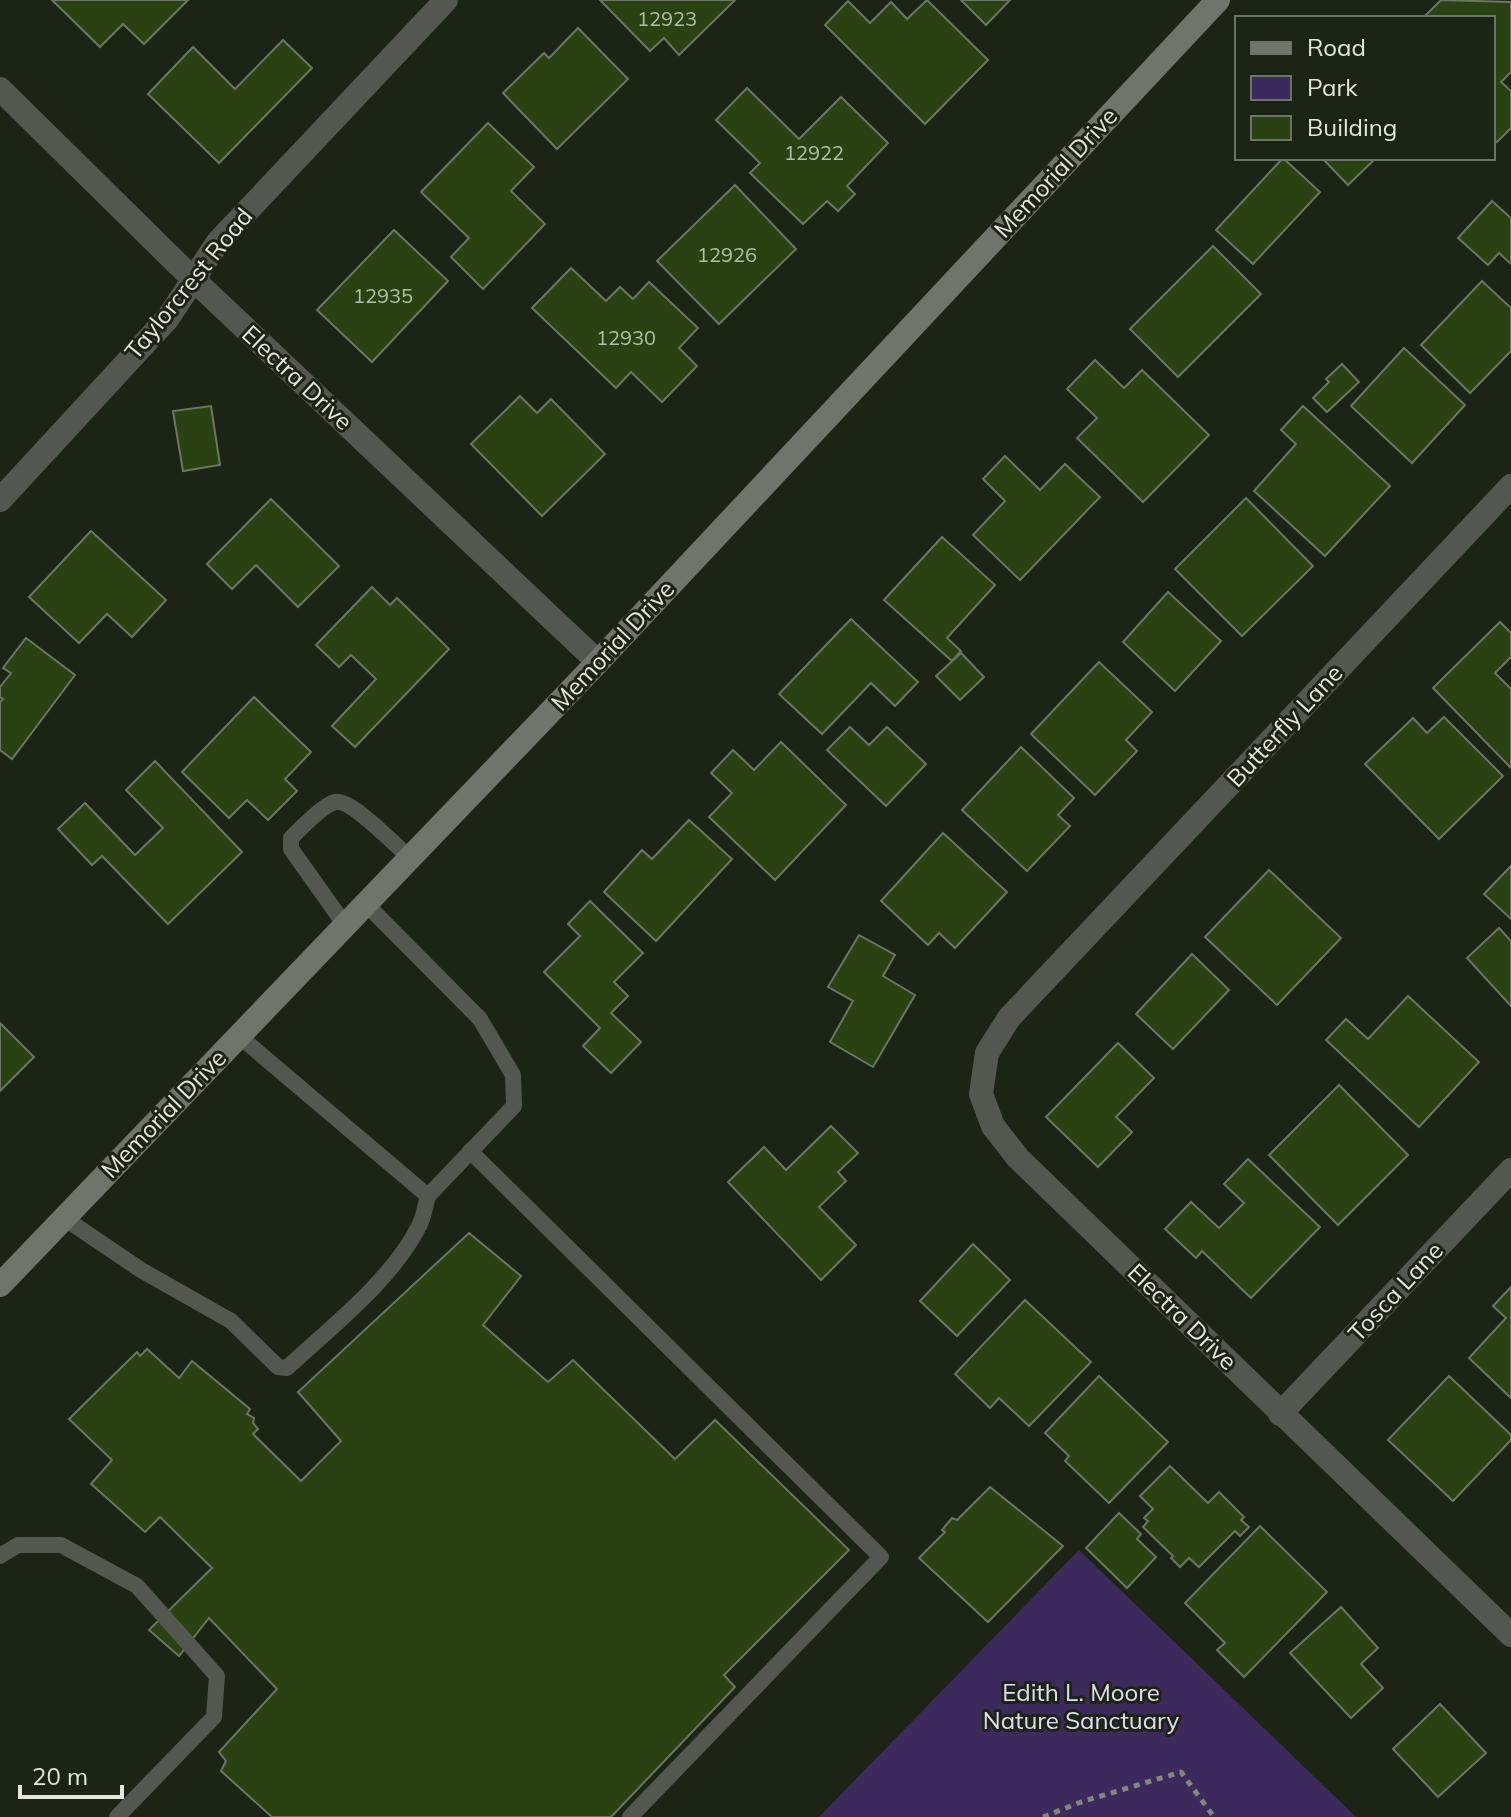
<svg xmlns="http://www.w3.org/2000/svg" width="1511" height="1817" viewBox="0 0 1511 1817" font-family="Mulish,sans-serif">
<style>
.green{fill:#3d2a5c}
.building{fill:#2a4111;stroke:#6b7563;stroke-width:2}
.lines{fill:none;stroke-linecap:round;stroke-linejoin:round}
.path{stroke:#80877b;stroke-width:5;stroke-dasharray:6 6;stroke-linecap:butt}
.lane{stroke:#535750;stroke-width:16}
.street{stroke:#535750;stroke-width:24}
.secondary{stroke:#6f756a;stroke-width:24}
.labels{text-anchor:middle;stroke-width:6;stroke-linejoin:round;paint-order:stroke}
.number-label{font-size:20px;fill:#b3beaa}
.street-label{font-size:24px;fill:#e1e7dd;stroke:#1c2416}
.park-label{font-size:24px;fill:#e1daf1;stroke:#1c2416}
</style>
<rect width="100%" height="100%" fill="#1c2416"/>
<path class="green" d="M1079,1550L1356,1817H819Z"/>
<g class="building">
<path d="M52,0H188L144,44L123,24L100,47Z"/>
<path d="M600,0H735L679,55L664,38L650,51Z"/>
<path d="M927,0L988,60L925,124L825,25L848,1L870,23L891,2L907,19Z"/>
<path d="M961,0H1010L986,25Z"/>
<path d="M1441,0L1511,2V72L1501,82L1511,91V128L1497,142L1493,139V18H1423Z"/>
<path d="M578,28L628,79L557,149L503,93L544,53L549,58Z"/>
<path d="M283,40L312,68L219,163L148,94L193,47L235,89Z"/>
<path d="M747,88L799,139L841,97L888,143L847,186L855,194L838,211L827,201L803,224L750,173L760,163L716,120Z"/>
<path d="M488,123L534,167L511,191L545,224L483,289L451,257L469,238L421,192Z"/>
<path d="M1283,158L1320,192L1253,264L1216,230Z"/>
<path d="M1322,158H1376L1348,185Z"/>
<path d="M735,185L796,249L719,324L657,261Z"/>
<path d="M1492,201L1511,218V264L1499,253L1488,265L1458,238Z"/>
<path d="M394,230L448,281L372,362L317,310Z"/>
<path d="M1213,246L1261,294L1178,377L1130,329Z"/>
<path d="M571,268L606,301L620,287L633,299L649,282L698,328L679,348L697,366L662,402L631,372L616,388L532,308Z"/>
<path d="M1482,281L1511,308V351L1470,393L1421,345Z"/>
<path d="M1404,348L1465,405L1412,463L1351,406Z"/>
<path d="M1095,360L1124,388L1142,370L1209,435L1143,502L1077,438L1097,418L1067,389Z"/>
<path d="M1342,364L1359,382L1327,412L1313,398L1329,382L1326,379Z"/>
<path d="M520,396L537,413L551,399L605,454L542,516L471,444Z"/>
<path d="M211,406L220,465L183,471L173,411Z"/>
<path d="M1303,406L1390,486L1325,556L1254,491L1296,444L1281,430Z"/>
<path d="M1005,456L1040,490L1065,464L1100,497L1020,580L973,535L1005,501L983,479Z"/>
<path d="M1246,498L1313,566L1242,636L1175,569Z"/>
<path d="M271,499L339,566L298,607L256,565L232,589L207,564Z"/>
<path d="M91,531L166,600L132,637L107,614L79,643L29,597Z"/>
<path d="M942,537L995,585L947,638L961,651L952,661L884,600Z"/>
<path d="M372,587L390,605L397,598L449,649L355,747L332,726L376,679L351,655L339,667L316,645Z"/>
<path d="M1168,592L1221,641L1175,691L1123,642Z"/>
<path d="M851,619L918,682L895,706L871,683L822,734L779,694Z"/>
<path d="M1500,622L1511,633V657L1495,673L1511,689V768L1433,688Z"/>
<path d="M26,638L75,675L12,759L0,750V702L3,699L0,697V687L11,673L3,668Z"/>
<path d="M961,653L984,677L960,700L936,676Z"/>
<path d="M1099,662L1152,712L1126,740L1137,751L1095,795L1031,734Z"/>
<path d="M254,697L311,752L285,779L297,791L268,820L247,800L229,818L182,772Z"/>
<path d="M1444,717L1503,776L1439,839L1365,764L1413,718L1427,733Z"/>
<path d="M850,727L869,745L887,727L926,764L886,806L827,750Z"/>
<path d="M781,742L846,805L775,880L709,817L732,793L711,773L733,750L754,770Z"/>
<path d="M1021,747L1074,798L1058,815L1070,826L1027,871L962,810Z"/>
<path d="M155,761L242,852L168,924L102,856L92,865L58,829L85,803L135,855L163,828L126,790Z"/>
<path d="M689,820L732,859L656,941L604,892L642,850L652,859Z"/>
<path d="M943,833L1007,892L955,948L939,933L928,945L881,901Z"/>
<path d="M1511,866V919L1484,894Z"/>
<path d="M1269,870L1341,938L1277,1005L1205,937Z"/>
<path d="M590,901L643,953L614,982L628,996L611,1013L641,1042L611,1073L583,1046L600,1028L544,972L580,936L568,924Z"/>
<path d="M1499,928L1511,941V1006L1467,958Z"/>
<path d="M859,935L895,955L883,976L915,995L873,1067L830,1042L853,1001L828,987Z"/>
<path d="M1192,954L1229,990L1173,1049L1136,1014Z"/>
<path d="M1408,996L1479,1062L1419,1127L1326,1040L1346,1019L1368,1039Z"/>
<path d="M0,1023L34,1057L0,1091Z"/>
<path d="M1118,1043L1154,1078L1116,1117L1132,1132L1098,1167L1046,1117Z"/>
<path d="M1339,1085L1408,1155L1338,1225L1269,1155Z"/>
<path d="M831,1126L858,1153L838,1172L846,1181L819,1207L856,1245L821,1280L728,1182L764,1147L786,1170Z"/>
<path d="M1248,1159L1320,1227L1251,1298L1202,1251L1196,1258L1165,1229L1191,1202L1219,1228L1244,1203L1224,1184Z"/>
<path d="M469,1233L521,1276L483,1325L548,1382L573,1360L675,1459L715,1420L849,1550L724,1675L735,1687L611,1817H272L221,1771L226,1761L219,1752L277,1689L209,1618L179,1656L149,1630L212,1568L160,1517L145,1532L91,1484L112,1460L69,1419L137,1352L140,1356L147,1349L179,1378L192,1361L250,1409L247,1414L254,1418L253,1423L258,1429L253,1434L301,1481L341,1441L298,1392Z"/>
<path d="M973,1244L1010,1280L957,1336L920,1301Z"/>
<path d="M1511,1287V1398L1469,1358L1506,1318L1493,1306Z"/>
<path d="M1025,1300L1091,1362L1029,1426L999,1398L990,1408L955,1374Z"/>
<path d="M1099,1376L1168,1442L1109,1503L1065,1461L1069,1456L1045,1433Z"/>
<path d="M1449,1376L1511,1435V1440L1453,1501L1388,1440Z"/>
<path d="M1170,1466L1208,1503L1219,1492L1244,1517L1241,1520L1249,1527L1240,1536L1235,1531L1199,1567L1189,1558L1180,1567L1171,1558L1173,1556L1143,1527L1148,1521L1144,1518L1153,1509L1140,1496Z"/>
<path d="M990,1487L1063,1546L988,1622L919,1558L945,1532L942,1530L952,1518L957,1520Z"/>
<path d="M1119,1513L1141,1534L1137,1539L1156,1557L1127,1588L1086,1548Z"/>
<path d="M1260,1526L1327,1592L1244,1677L1217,1650L1225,1643L1185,1603Z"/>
<path d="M1341,1607L1378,1648L1361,1664L1383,1688L1351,1718L1290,1653Z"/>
<path d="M1440,1704L1486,1753L1438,1797L1393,1749Z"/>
</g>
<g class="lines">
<path class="path" d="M1043,1817L1081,1802L1181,1772L1214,1817"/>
<g class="lane">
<path d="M345,925L291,849V838C300,829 323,805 335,802C351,798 397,847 410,858"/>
<path d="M239,1036L428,1196L514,1106L513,1075L480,1019L366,904"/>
<path d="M470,1151L881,1557L630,1817"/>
<path d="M64,1218L141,1270L231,1321L278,1367L287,1368C331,1327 392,1280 419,1226C424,1217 425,1206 428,1196"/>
<path d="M0,1556L18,1545H61L137,1586L217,1676L214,1717L117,1817"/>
</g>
<g class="street">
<path d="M0,89L194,280L598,662"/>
<path d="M1511,486L1009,1018L987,1053L981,1094L993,1126L1018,1158L1511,1635"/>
<path d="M0,500L168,318L218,242L446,0"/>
<path d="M1280,1414L1511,1170"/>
</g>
<path class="secondary" d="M0,1285L598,662L1218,0"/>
</g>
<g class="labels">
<g class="number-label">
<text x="667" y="26">12923</text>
<text x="814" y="160">12922</text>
<text x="727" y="262">12926</text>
<text x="383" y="303">12935</text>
<text x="626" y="345">12930</text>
</g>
<g class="street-label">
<text transform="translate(1056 173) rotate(-47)" y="8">Memorial Drive</text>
<text transform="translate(189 284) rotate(-51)" y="8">Taylorcrest Road</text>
<text transform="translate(297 378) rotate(43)" y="8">Electra Drive</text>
<text transform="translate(613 646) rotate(-47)" y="8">Memorial Drive</text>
<text transform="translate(1285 726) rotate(-47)" y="8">Butterfly Lane</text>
<text transform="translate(164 1114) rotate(-46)" y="8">Memorial Drive</text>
<text transform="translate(1396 1292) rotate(-47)" y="8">Tosca Lane</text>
<text transform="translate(1182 1317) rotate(44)" y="8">Electra Drive</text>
</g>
<g class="park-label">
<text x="1081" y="1701">Edith L. Moore<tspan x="1081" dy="28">Nature Sanctuary</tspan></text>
</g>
</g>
<rect x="1235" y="16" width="260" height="144" fill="#1c2416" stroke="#6b7266" stroke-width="2"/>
<rect x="1251" y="42" width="40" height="12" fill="#6f756a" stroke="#6b7266" stroke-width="2"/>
<text x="1307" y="56" font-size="24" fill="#e1e7dd">Road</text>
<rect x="1251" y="76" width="40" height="24" fill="#3d2a5c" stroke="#6b7266" stroke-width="2"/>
<text x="1307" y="96" font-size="24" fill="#e1e7dd">Park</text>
<rect x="1251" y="116" width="40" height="24" fill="#2a4111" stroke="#6b7266" stroke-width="2"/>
<text x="1307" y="136" font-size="24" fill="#e1e7dd">Building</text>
<path d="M20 1785v12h102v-12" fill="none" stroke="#e1e7dd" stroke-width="4"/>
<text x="32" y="1785" font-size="24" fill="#e1e7dd" stroke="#1c2416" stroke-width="6" paint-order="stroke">20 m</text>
</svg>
